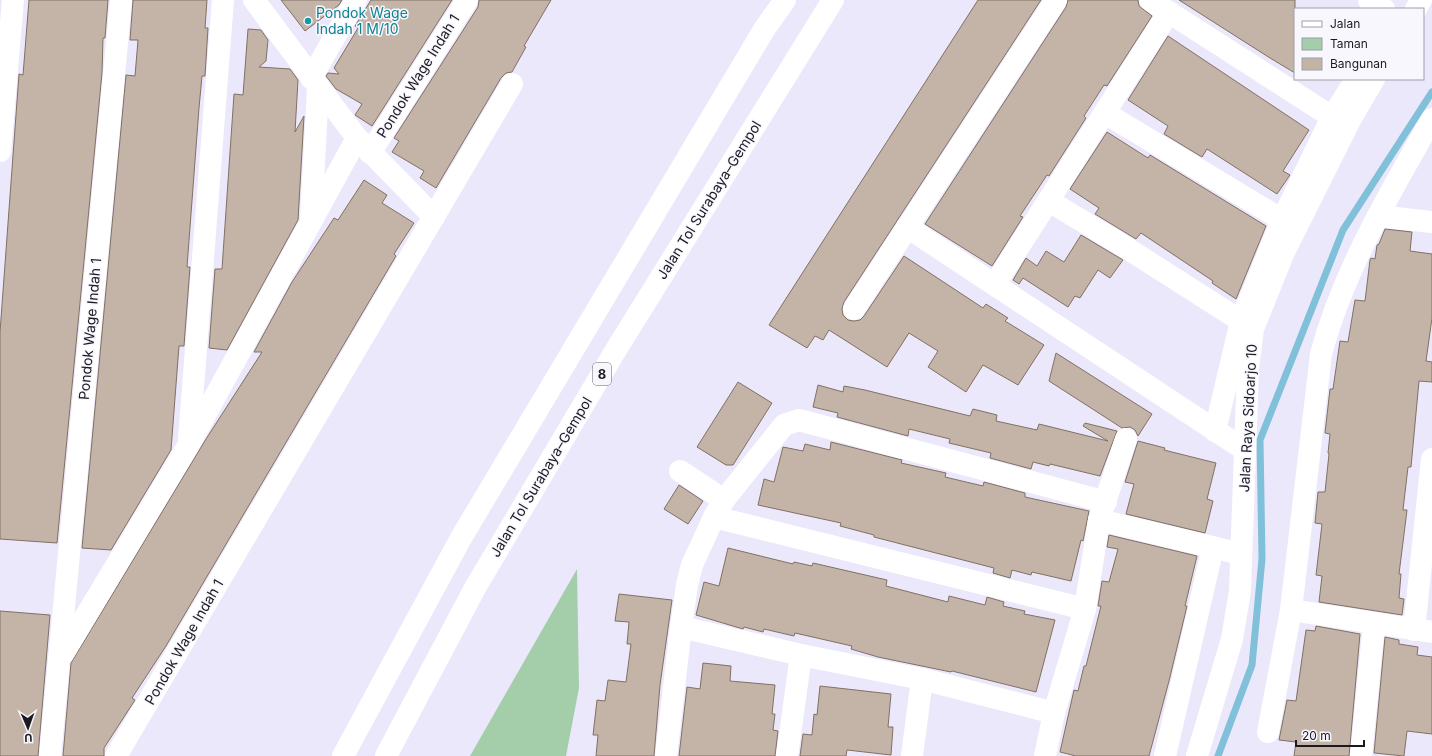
<svg xmlns="http://www.w3.org/2000/svg" width="1432" height="756" viewBox="0 0 1432 756" font-family="Inter,sans-serif">
<style>
.green{fill:#a4cdaa}
.lines{fill:none;stroke-linecap:round;stroke-linejoin:round}
.stream{stroke:#81c0d9;stroke-width:7}
.building{fill:#c4b3a7;stroke:#807065}
.street{stroke:#fff;stroke-width:22}
.secondary{stroke:#fff;stroke-width:22}
.highway{stroke:#fff;stroke-width:22}
.culture-dot{fill:#0f9aa8;stroke:#f9f7fe;stroke-width:1.5}
.labels{text-anchor:middle;stroke-width:3;stroke-linejoin:round;paint-order:stroke}
.shield{fill:#f9f7fe;stroke:#5e5c63;stroke-width:1}
.shield-label{font-size:13px;font-weight:bold;fill:#1b1a20}
.culture-label{font-size:14px;fill:#0d838f;stroke:#f9f7fe;text-anchor:start}
.street-label{font-size:14px;fill:#1b1a20;stroke:#f9f7fe}
</style>
<rect width="100%" height="100%" fill="#ece8fb"/>
<path class="green" d="M577,569L579,688L566,756H470Z"/>
<g class="lines">
<path class="stream" d="M1218,756L1252,665L1262,559L1260,440L1343,230L1432,92"/>
</g>
<g class="building">
<path d="M29,0H108L105,38H103L102,73L57,543L0,539V332L19,74L23,75Z"/>
<path d="M133,0H207L205,28H208L205,76H202L199,108L187,267H190L184,346H179L171,450L111,550L82,548L126,75L135,76L138,40H130Z"/>
<path d="M281,0H342L339,5L305,31Z"/>
<path d="M371,0H452L372,126L355,115L362,104L336,89L326,76L328,73L339,74L334,68L358,28L355,26Z"/>
<path d="M479,0H551L524,46L526,47L512,72L506,73L501,78L436,188L420,178L424,171L392,152L399,141L394,138L478,7Z"/>
<path d="M978,0H1041L844,302L842,309L843,315L848,320L854,321L860,320L864,316L904,256L983,308L986,304L1008,318L1005,321L1044,345L1018,385L983,365L966,392L928,367L938,351L909,333L887,367L829,330L823,340L815,336L807,348L769,325Z"/>
<path d="M1068,0H1138L1139,6L1152,16L1107,86L1104,85L1084,116L1086,118L1049,176L1047,175L1020,216L1023,217L992,266L925,224L1066,7Z"/>
<path d="M1179,0H1295V73L1270,58Z"/>
<path d="M248,29L261,30L268,40L266,61L259,67L290,69L298,80L295,132L304,116L298,220L227,350L209,348L215,269H222L234,94L243,95Z"/>
<path d="M1168,36L1309,130L1283,171L1290,175L1277,194L1207,149L1202,157L1164,134L1168,126L1128,100Z"/>
<path d="M1107,132L1148,158L1150,155L1266,226L1236,299L1212,283L1213,281L1141,233L1136,239L1095,214L1099,208L1070,189Z"/>
<path d="M364,180L387,195L382,203L414,223L394,254L396,256L166,646L132,698L135,700L104,748V756H63L71,663L206,439L262,352H254L292,282L334,218L338,220Z"/>
<path d="M1385,229L1412,232L1410,251L1432,254V318L1426,361L1432,362V382L1419,381L1411,467H1408L1403,510H1407L1399,574H1401L1399,598L1404,599L1402,615L1319,602L1322,576L1316,575L1322,524L1315,523L1318,492H1325L1329,454L1328,453L1330,434L1325,433L1330,389H1333L1340,341L1348,342L1355,300L1365,301L1370,260L1371,258L1375,259L1377,245L1379,244Z"/>
<path d="M1081,235L1123,260L1110,278L1098,270L1080,298L1075,296L1068,307L1023,278L1019,284L1013,280L1026,258L1037,266L1046,251L1064,262Z"/>
<path d="M1056,353L1152,414L1138,436L1135,430L1130,427L1122,428L1049,381Z"/>
<path d="M738,382L772,403L733,465H726L697,447Z"/>
<path d="M818,385L843,392L844,386L865,390L970,416L973,409L997,415L996,421L1037,430L1039,424L1108,441L1083,426L1085,423L1117,431L1100,476L1050,464L1049,466L1033,462L1031,469L990,458L991,453L949,443L950,439L909,429L908,436L837,417L838,413L813,407Z"/>
<path d="M1138,441L1165,448L1164,450L1216,463L1207,499L1213,501L1205,533L1126,514L1134,484L1125,482Z"/>
<path d="M831,442L902,460L901,463L946,473L945,477L983,486L984,482L1025,493V497L1089,511L1083,541L1081,540L1071,581L1032,572L1031,575L1012,570L1010,578L993,573L994,568L874,537V535L840,526L841,523L758,505L764,479L774,482L783,447L803,451L805,444L830,450Z"/>
<path d="M679,485L703,501L688,524L664,509Z"/>
<path d="M1109,535L1197,556L1185,606H1187L1169,681L1149,756H1076L1060,752L1074,690L1078,691L1084,666H1086L1101,606H1098L1102,581L1109,582L1118,549L1107,547Z"/>
<path d="M728,548L793,564L794,562L812,566L813,563L887,580L886,586L948,602L949,596L985,605L987,597L1004,602L1003,606L1025,611L1024,614L1055,620L1036,692L952,671L951,672L878,657L851,649L852,646L795,633L794,636L764,629L763,632L744,627L743,629L696,615L704,582L719,586Z"/>
<path d="M619,594L672,600L660,685L654,756H596L598,735H593L597,700L605,701L608,680L626,682L631,644H627L629,622L615,621Z"/>
<path d="M0,611L50,615L38,756H0Z"/>
<path d="M1316,626L1360,634L1349,756H1294L1296,742L1279,740L1287,700L1296,701L1306,630L1315,631Z"/>
<path d="M1385,637L1399,640V644L1418,647L1417,655L1432,657V734L1407,731L1404,756L1374,753Z"/>
<path d="M703,663L731,666L730,681L775,685L772,714H775L773,730L778,731L775,756H679L687,687L700,689Z"/>
<path d="M820,686L891,694L888,727H893L891,755L847,750L846,756H800L803,734L812,735L814,714L817,715Z"/>
</g>
<g class="lines">
<g class="street">
<path d="M254,0L357,138L434,217"/>
<path d="M1150,0L1332,117"/>
<path d="M1369,0L1384,9"/>
<path d="M311,78L356,0"/>
<path d="M1105,113L1294,227"/>
<path d="M0,151L13,0"/>
<path d="M370,153L467,0"/>
<path d="M1049,201L1122,245L1241,321"/>
<path d="M1378,216L1432,222"/>
<path d="M311,218L318,88"/>
<path d="M907,227L1245,450"/>
<path d="M995,284L1169,12"/>
<path d="M854,309L1056,0"/>
<path d="M1215,431L1241,321L1282,220L1332,117L1356,79"/>
<path d="M189,439L223,0"/>
<path d="M680,471L724,500"/>
<path d="M714,517L1085,609"/>
<path d="M1099,520L1241,554"/>
<path d="M1291,610L1432,632"/>
<path d="M681,627L801,655L922,679L1054,713"/>
<path d="M1414,630L1432,459"/>
<path d="M63,654L188,446L357,138"/>
<path d="M1268,732L1291,610L1321,354C1344,269 1389,195 1432,119"/>
<path d="M50,756L121,0"/>
<path d="M116,756L512,84"/>
<path d="M666,756L681,627L687,585L692,565L714,517L724,500L784,425L799,420L1106,502"/>
<path d="M787,756L801,655"/>
<path d="M912,756L922,679"/>
<path d="M1045,756L1054,713L1085,609L1099,520L1126,439"/>
<path d="M1165,756L1213,547"/>
<path d="M1361,756L1374,624"/>
</g>
<g class="secondary">
<path d="M1416,9L1421,0"/>
<path d="M1197,756L1232,639L1240,591L1248,368L1253,329L1284,252L1350,120L1374,79"/>
</g>
<g class="highway">
<path d="M343,756L461,538L765,28L785,0"/>
<path d="M386,756L475,588L614,353L833,0"/>
</g>
</g>
<circle class="culture-dot" cx="308" cy="21" r="4"/>
<g class="labels">
<rect class="shield" x="593" y="363" width="18" height="22" rx="3"/>
<g class="shield-label">
<text x="602" y="379">8</text>
</g>
<g class="culture-label">
<text x="316" y="18">Pondok Wage<tspan x="316" dy="16">Indah 1 M/10</tspan></text>
</g>
<g class="street-label">
<text transform="translate(418 76) rotate(-58)" y="5">Pondok Wage Indah 1</text>
<text transform="translate(709 200) rotate(-58)" y="5">Jalan Tol Surabaya–Gempol</text>
<text transform="translate(90 329) rotate(-85)" y="5">Pondok Wage Indah 1</text>
<text transform="translate(1248 418) rotate(-87)" y="5">Jalan Raya Sidoarjo 10</text>
<text transform="translate(541 477) rotate(-59)" y="5">Jalan Tol Surabaya–Gempol</text>
<text transform="translate(184 642) rotate(-60)" y="5">Pondok Wage Indah 1</text>
</g>
</g>
<rect x="1294" y="8" width="130" height="72" fill="#f9f7fe" stroke="#a09fa5"/>
<rect x="1302" y="21" width="20" height="6" fill="#ffffff" stroke="#a09fa5"/>
<text x="1330" y="28" font-size="12" fill="#1b1a20">Jalan</text>
<rect x="1302" y="38" width="20" height="12" fill="#a4cdaa" stroke="#a09fa5"/>
<text x="1330" y="48" font-size="12" fill="#1b1a20">Taman</text>
<rect x="1302" y="58" width="20" height="12" fill="#c4b3a7" stroke="#a09fa5"/>
<text x="1330" y="68" font-size="12" fill="#1b1a20">Bangunan</text>
<g transform="translate(28 728) rotate(178)" stroke="#f9f7fe" stroke-width="3" paint-order="stroke">
<path d="M0-3L7 15L0 10L-7 15Z" fill="#1b1a20"/>
<text y="-6" font-size="11" font-weight="bold" text-anchor="middle" fill="#1b1a20">U</text>
</g>
<path d="M1296 740v6h68v-6" fill="none" stroke="#1b1a20" stroke-width="2"/>
<text x="1302" y="740" font-size="12" fill="#1b1a20" stroke="#f9f7fe" stroke-width="3" paint-order="stroke">20 m</text>
</svg>
